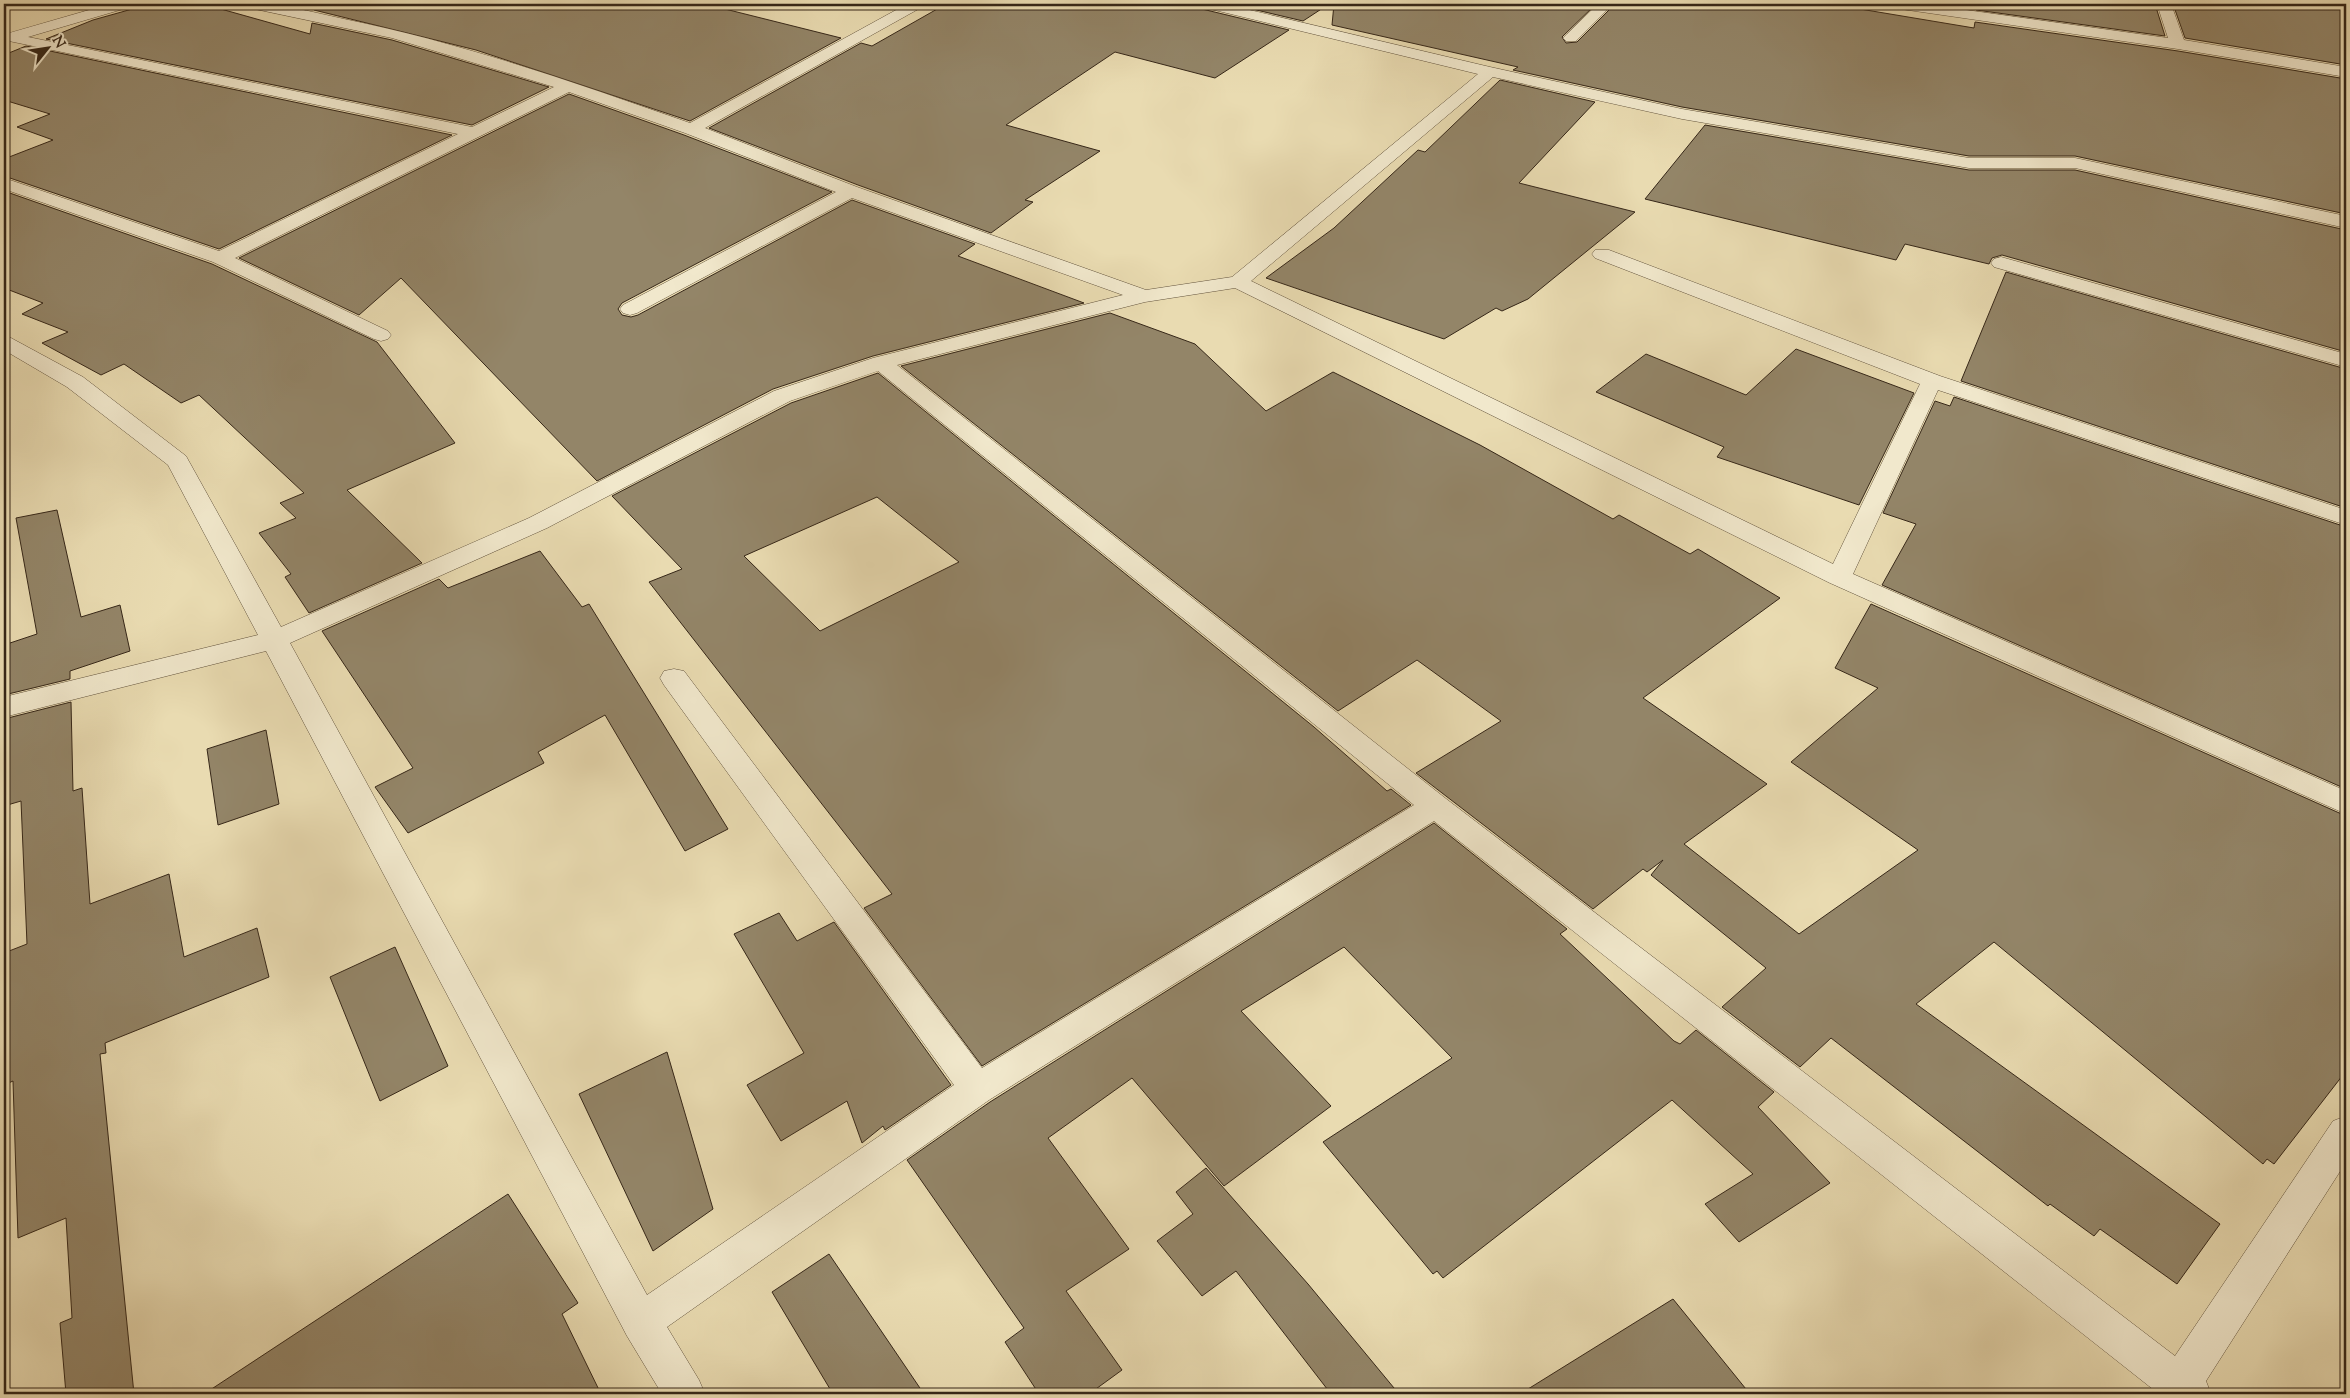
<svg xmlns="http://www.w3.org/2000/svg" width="2350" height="1398" viewBox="0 0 2350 1398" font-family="'Sorts Mill Goudy',serif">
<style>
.building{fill:#938568;stroke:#362718;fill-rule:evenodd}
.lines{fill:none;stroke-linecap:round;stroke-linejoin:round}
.street-casing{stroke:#63543e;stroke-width:1}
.street{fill:#f1e8cc;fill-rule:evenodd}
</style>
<rect width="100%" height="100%" fill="#e9dbb1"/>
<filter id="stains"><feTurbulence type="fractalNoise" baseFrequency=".004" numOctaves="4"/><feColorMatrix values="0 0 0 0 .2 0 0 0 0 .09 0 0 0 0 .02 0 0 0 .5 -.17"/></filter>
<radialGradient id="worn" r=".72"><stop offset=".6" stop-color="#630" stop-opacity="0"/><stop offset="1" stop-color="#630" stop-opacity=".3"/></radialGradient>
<g class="building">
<path d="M150,4H203L310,34L312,23L392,40L549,87L472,125L46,39L93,20Z"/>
<path d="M314,4H705L841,38L690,121L476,50L314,10Z"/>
<path d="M946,4H1198L1202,9L1289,30L1215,78L1115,52L1006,125L1100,151L1025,200L1033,202L991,233L858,185L709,128L861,43L872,46Z"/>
<path d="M1231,4H1329L1303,21Z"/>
<path d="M1334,4H1596L1562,37L1566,43L1577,42L1615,4H1830L1974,28L1975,22L2178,51L2346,79V214L2075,156H1969L1682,107L1513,70L1518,67L1332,25Z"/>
<path d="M1977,4H2155L2165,36L1976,10Z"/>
<path d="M2173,4H2346V65L2185,38Z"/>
<path d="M26,46L452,135L219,249L4,176V159L53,140L17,127L50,114L4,100V55Z"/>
<path d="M1500,80L1595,102L1519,183L1635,212L1528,299L1502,311L1496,308L1444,339L1266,278L1334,228L1418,150L1425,152Z"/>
<path d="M569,94L684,135L832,192L622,303L618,309L622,315L631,317L638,315L852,200L975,244L958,256L1084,303L873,356L773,389L597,481L401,278L359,315L239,258Z"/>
<path d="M1705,125L1969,170H2075L2346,230V352L2002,255L1992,258L1989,264L1905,244L1896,260L1645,199Z"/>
<path d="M4,191L212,264L377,342L455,443L347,490L422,563L309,613L285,577L291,574L259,533L296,518L280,503L304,493L199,395L181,403L124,364L101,375L42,343L68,332L22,314L43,303L4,288Z"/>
<path d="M2006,272L2346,369V508L1961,381Z"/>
<path d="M1110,313L1195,344L1266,411L1333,372L1480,445L1613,519L1619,515L1690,554L1698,549L1780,598L1643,698L1767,784L1684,844L1799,934L1918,850L1791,762L1878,688L1835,668L1871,604L2346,816V1071L2274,1164L2267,1159L2263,1164L1994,942L1916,1004L2220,1224L2177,1284L2100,1229L2094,1236L2050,1204L2048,1206L1831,1038L1800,1067L1722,1007L1766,968L1651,875L1663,860L1647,872L1643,869L1593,909L1416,773L1501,721L1417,660L1338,711L901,366Z"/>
<path d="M1796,349L1914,393L1859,505L1717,457L1724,447L1596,392L1646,354L1746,395Z"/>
<path d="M878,373L1314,727L1387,791L1391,789L1411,805L982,1066L864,908L892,894L649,582L682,569L612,496L791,403ZM877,497L959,562L820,631L744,556Z"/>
<path d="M1954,397L2346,527V789L1882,585L1916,524L1883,513L1935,401L1950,406Z"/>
<path d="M57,510L81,617L120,605L130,651L70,671V679L4,695V645L37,634L16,518Z"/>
<path d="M540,551L582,607L589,604L728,829L685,851L605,715L538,752L544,763L408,833L375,787L413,768L322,631L439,579L448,588Z"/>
<path d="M71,702L73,791L82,788L90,904L169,874L184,957L257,928L269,977L105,1043L106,1053L100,1054L134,1394H66L60,1323L72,1318L66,1218L18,1238L13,1081L4,1085V953L27,944L21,801L4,806V719Z"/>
<path d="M266,730L279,804L218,825L207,749Z"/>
<path d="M1434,823L1567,929L1560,934L1674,1041L1680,1044L1696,1030L1774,1092L1758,1107L1830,1183L1739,1242L1705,1204L1753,1174L1672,1100L1443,1278L1437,1271L1433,1274L1323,1142L1452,1058L1344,947L1241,1011L1331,1106L1224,1186L1132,1078L1048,1138L1129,1249L1066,1291L1122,1370L1089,1394H1039L1005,1342L1024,1328L907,1160L990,1102Z"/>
<path d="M779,913L797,941L834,922L951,1085L885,1130L883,1126L862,1143L847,1101L781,1141L747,1085L804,1053L734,934Z"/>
<path d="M395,947L448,1066L380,1101L330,977Z"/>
<path d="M667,1052L713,1209L653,1251L579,1094Z"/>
<path d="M1206,1168L1308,1284L1399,1394H1331L1236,1271L1202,1296L1157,1241L1193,1214L1176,1192Z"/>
<path d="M508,1194L578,1303L562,1314L601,1394H204Z"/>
<path d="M829,1254L924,1394H833L772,1292Z"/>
<path d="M1673,1299L1750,1394H1520Z"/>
</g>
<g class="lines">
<defs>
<g id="street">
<path d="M110,4H132L130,7L28,37L472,127L554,87L392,38L250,8L243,4C277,2 311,12 344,19C462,43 576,83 690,123L907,4H924L922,7L705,128L857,187L1146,290L1232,277L1478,74L1202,7L1200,4H1224L1490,67L1682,109L1969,158H2075L2346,216V228L2075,168H1969L1682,119L1493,77L1251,281L1833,564L1920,384L1595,258L1592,254L1595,250H1609L1940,376L2346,510V525L1938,390L1853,574L2346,791V814L1830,583L1235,288L1145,302L897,365L1445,798L2175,1356L2333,1121L2346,1116V1162L2206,1381L2211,1394H2159L1434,821L989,1100L667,1327L699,1380L705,1394H662L627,1336L266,651L4,717V697L258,635L168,465L67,387L4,350V336L11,338L83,377L186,456L281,627L529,518L774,391L873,358L1123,295L852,198L637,313L630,315L623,313L620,309L623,305L836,192L685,133L569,92L235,258L388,331L391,335L388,339L381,341L374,339L213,262L4,189V178L219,251L458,134L4,40V32L9,33ZM878,371L1414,805L982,1068L684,671L674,669L664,671L660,678L664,685L954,1085L647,1295L290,643L547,528L790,401Z"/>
<path d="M1598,4H1613L1576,41H1566L1563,38L1566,35Z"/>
<path d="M1887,4H1923L2168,38L2157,4H2171L2184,40L2346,67V77L2178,49L1894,8Z"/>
<path d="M2001,257L2346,354V367L1994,267L1991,263L1994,259Z"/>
</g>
</defs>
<use href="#street" class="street-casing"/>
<use href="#street" class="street"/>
</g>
<rect width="2350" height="1398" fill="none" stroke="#e9dbb1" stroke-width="20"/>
<rect x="5" y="5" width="2340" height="1388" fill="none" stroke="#362718" stroke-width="2.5"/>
<rect x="10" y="10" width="2330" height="1378" fill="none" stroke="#362718"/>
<g transform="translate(48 48) rotate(60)" stroke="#f1e8cc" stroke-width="4" paint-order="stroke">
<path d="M0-4L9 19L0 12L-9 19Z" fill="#362718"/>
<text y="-8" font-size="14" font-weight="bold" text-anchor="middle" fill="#362718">N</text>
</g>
<rect width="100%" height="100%" filter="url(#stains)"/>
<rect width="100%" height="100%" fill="url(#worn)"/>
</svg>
